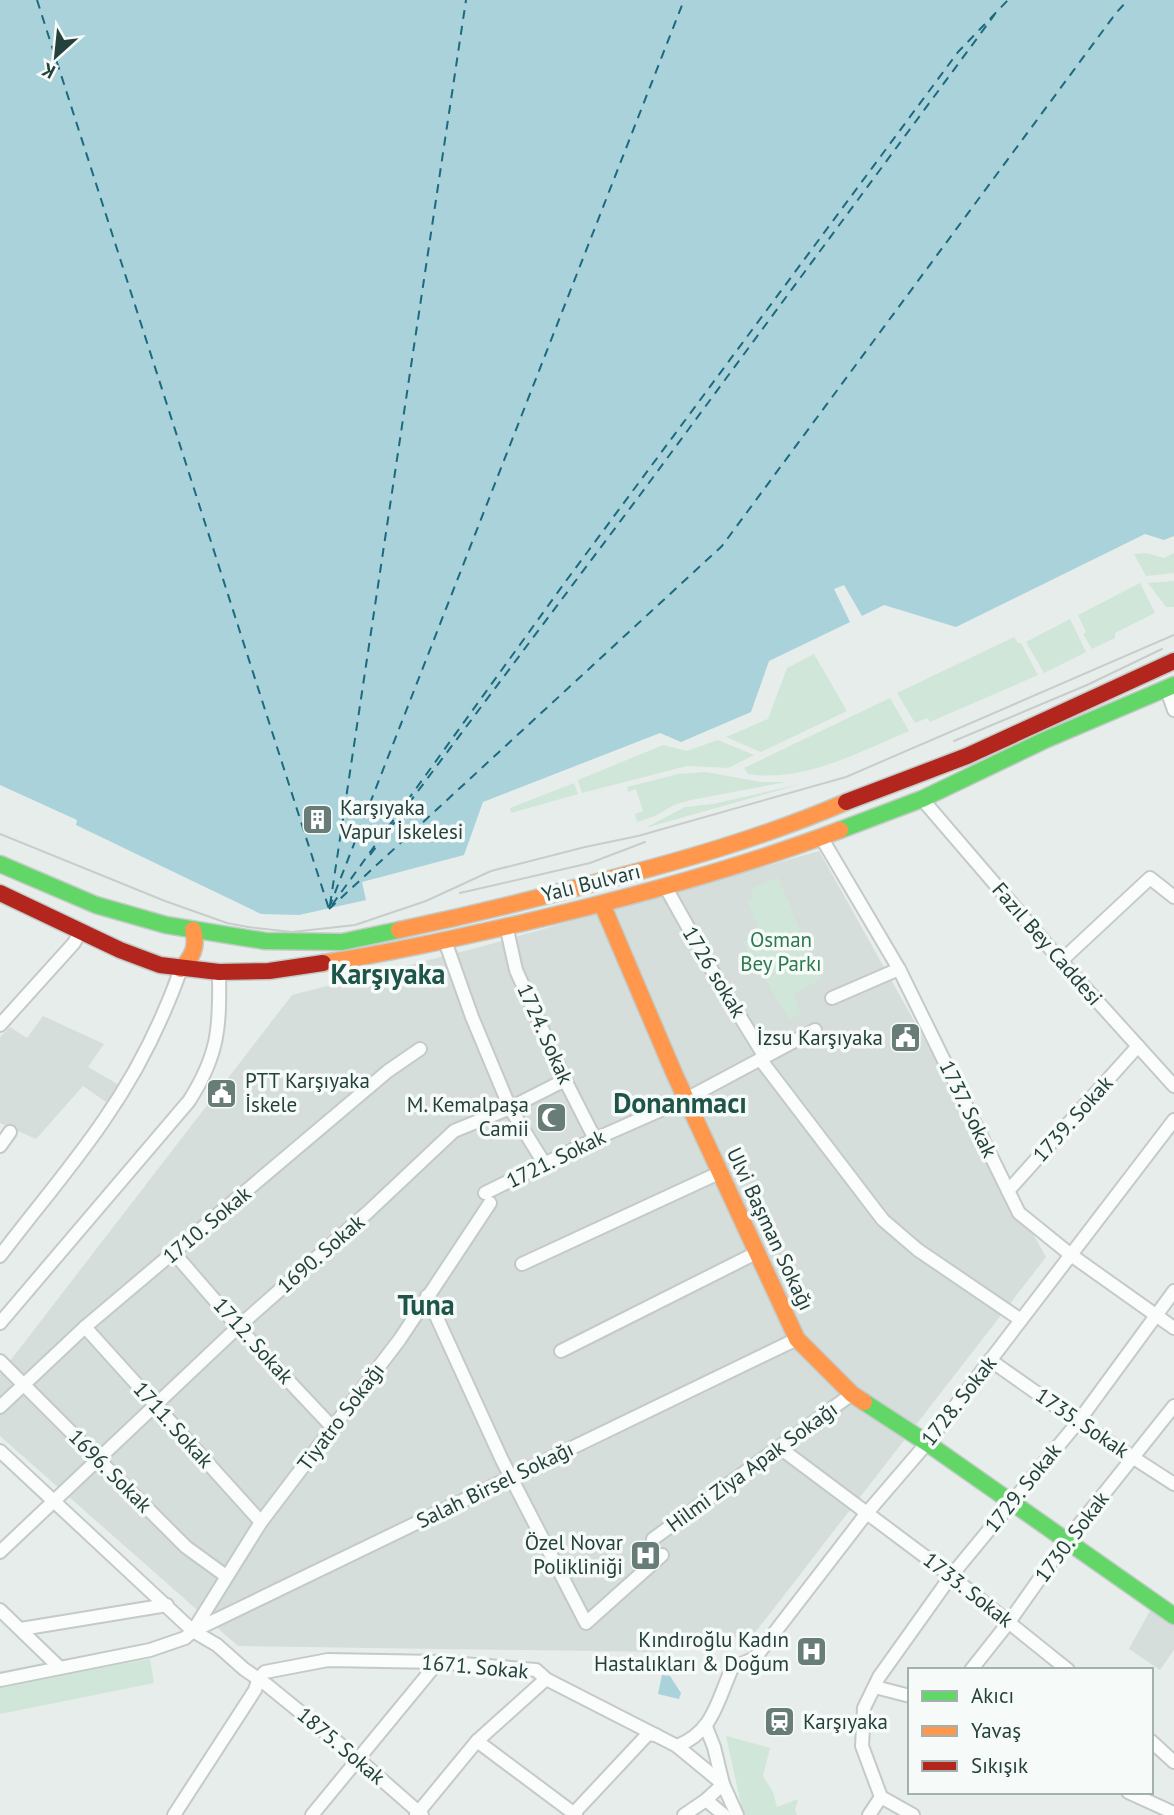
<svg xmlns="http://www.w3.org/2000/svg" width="1174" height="1815" viewBox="0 0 1174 1815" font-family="'PT Sans',sans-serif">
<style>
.built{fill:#d5deda}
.green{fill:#d0e6d8}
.water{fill:#a9d2da}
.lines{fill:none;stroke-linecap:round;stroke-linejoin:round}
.ferry{stroke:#1c6a7f;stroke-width:2;stroke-dasharray:9 7;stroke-linecap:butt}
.street-casing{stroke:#c4cac7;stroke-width:16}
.fast-casing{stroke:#c3cbc8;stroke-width:19}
.slow-casing{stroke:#c3cbc8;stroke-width:19}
.jam-casing{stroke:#c3cbc8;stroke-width:19}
.street{stroke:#fbfcfc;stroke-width:12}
.fast{stroke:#63d668;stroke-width:16}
.slow{stroke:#ff974d;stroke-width:16}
.jam{stroke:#b3261e;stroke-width:16}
.tram{stroke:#c8cdcb;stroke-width:2}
.labels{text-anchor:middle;stroke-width:7;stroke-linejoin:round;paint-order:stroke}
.poi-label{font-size:21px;fill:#24413b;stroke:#f6fbf9;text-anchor:end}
.street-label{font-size:21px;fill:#24413b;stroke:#f6fbf9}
.park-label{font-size:21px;fill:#2d794e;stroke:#f6fbf9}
.district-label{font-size:28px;font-weight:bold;fill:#1f5449;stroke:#f6fbf9}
</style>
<rect width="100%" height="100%" fill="#e7edea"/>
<g class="built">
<path d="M819,851L1046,1257L754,1634L659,1652L238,1646L0,1436V1374L292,995L480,947Z"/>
<path d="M43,1016L104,1044L88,1067L119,1085L106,1102L83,1086L36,1139L0,1123V1037L10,1027L27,1038Z"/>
<path d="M1151,1609L1174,1625V1650L1160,1670L1129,1649Z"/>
</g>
<g class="green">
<path d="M1146,553L1164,558L1174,553V573L1146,576L1134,554Z"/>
<path d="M1174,581V607H1166L1148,583Z"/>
<path d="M1140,583L1155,613L1115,633V638L1092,649L1083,634L1086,632L1078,615Z"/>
<path d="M1070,619L1086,652L1044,673L1026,642Z"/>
<path d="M1014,637L1018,643H1021L1038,675L930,722L927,718L915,723L897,693Z"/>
<path d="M814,654L847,711L761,752L726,737L768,719L787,668Z"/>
<path d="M890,698L909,731C859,752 803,783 748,774L744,768Z"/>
<path d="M718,740L754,755L728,768L687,766L582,793L578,780L663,745L687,751Z"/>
<path d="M705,772L761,782H786L691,800L674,805L655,816L637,822L635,814L643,811L636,789L628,792L627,787L678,774Z"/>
<path d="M574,783L578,794L511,813L510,808Z"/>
<path d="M801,784L645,828L685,807L713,804Z"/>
<path d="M778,877L820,980L794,993L801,1014L789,1019L743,942L760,932L747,900L753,898L751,889Z"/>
<path d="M150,1659L154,1683L0,1714V1685Z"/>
<path d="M726,1736L770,1748L763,1776L773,1792L777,1807L798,1799L795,1810L797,1815H745L741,1804Z"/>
</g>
<g class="water">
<path d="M0,0H1174V536L1164,540L1145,534L956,627L884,605L862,616L844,585L834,589L850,622L769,661L751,712L681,742L660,733L483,802L464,855L362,882L366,900L299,915L261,914L76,825L77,820L0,785Z"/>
<path d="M662,1675L670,1676L681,1693L679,1699L658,1694Z"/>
</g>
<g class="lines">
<g class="ferry">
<path d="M37,0L329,909"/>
<path d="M370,855L640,495L995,14"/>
<path d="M330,905L466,0"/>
<path d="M332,905L563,585L958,52L1008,0"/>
<path d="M329,908L684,0"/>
<path d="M329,909L722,546L1116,13L1128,0"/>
</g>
<defs>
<g id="street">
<path d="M1166,687L1174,710"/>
<path d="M922,799L1061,961L1174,1086"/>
<path d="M821,837L899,969L1019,1213L1071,1255L1174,1328"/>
<path d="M665,886L718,981L765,1057"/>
<path d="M506,925L516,970L565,1080L595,1139"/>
<path d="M445,941L472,1017L510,1108L544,1163"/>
<path d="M1061,961L1150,878L1174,897"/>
<path d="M832,998L899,969"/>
<path d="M0,1025L74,943L80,932"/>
<path d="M760,1059L883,1220L918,1250L1021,1320"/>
<path d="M0,1146L10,1132"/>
<path d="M1008,1191L1138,1046"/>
<path d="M485,1193L595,1139L686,1099L815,1030"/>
<path d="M174,1253L238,1327L334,1429"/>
<path d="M0,1256C34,1211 72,1167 104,1120C136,1074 162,1022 181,969"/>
<path d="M522,1264L721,1172"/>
<path d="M427,1296L502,1460L586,1623L662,1555"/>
<path d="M0,1323L189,1101C219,1054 220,1027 219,972"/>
<path d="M85,1327L261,1522"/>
<path d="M561,1351L758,1252"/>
<path d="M990,1360L1078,1422L1174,1484"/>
<path d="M0,1361L186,1547L226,1576"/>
<path d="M0,1407L85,1327L388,1071L420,1049"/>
<path d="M780,1448L951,1576L1068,1670"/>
<path d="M0,1451L193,1631L217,1645L244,1669L267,1685L358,1759L422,1815"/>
<path d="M653,1539L852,1394"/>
<path d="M0,1552L238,1327L368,1212L454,1131L510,1108L565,1080"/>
<path d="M0,1610L59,1667"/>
<path d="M21,1629L167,1605"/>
<path d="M193,1631L261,1522L400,1339L490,1203"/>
<path d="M971,1670L1009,1622L1067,1540L1174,1406"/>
<path d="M259,1678L265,1672L328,1660L438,1662L536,1670L546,1679L677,1746L723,1784"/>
<path d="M0,1680L150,1650L185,1638L193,1631L797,1339"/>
<path d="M875,1687L910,1696"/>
<path d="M706,1727L714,1747L723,1784L737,1815"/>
<path d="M477,1741L576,1815"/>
<path d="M1151,1741L1174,1762"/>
<path d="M677,1746C713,1732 717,1702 732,1668L755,1658L866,1514L927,1443L1174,1120"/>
<path d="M1128,1792L1174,1813"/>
<path d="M706,1800L724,1815"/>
<path d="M574,1813L648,1734L656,1735"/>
<path d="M174,1815L255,1690L259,1678"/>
<path d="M312,1815L438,1662"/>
<path d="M416,1815L477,1741L546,1679"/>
<path d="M684,1815L706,1800L723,1784"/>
<path d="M869,1815L881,1797"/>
<path d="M913,1815L881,1797L862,1746L864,1708L879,1677L951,1576L1078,1422L1174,1291"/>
</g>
<g id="fast">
<path d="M840,830L922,799L1045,740L1174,685"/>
<path d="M0,864L96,905L166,925L265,941L342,942L399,930"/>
<path d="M864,1402L927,1443L1174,1616"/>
</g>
<g id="slow">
<path d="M602,904L674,1073L797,1339L852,1394L864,1402"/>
<path d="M399,930C462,917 524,902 586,885C674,863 762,838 846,802"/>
<path d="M323,963C390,953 456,938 522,923C629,898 737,869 840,830"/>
<path d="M181,969C192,957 198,947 193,930"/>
</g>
<g id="jam">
<path d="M846,802L967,756L1174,661"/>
<path d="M0,893L120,950L160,965L219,972L269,971L323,963"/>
</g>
</defs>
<use href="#street" class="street-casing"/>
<use href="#fast" class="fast-casing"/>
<use href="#slow" class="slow-casing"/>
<use href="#jam" class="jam-casing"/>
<use href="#street" class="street"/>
<use href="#fast" class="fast"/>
<use href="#slow" class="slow"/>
<use href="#jam" class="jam"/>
<g class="tram">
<path d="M954,741L1087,685L1162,649"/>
<path d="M0,834L165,901L227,923L248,927L292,932L355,925L426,901L491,871L585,847L638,836L846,777L1174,635"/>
<path d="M460,893L590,863L645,842"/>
</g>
</g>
<defs>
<symbol id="building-square" viewBox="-11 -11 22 22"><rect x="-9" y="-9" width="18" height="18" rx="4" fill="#687d78" stroke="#f6fbf9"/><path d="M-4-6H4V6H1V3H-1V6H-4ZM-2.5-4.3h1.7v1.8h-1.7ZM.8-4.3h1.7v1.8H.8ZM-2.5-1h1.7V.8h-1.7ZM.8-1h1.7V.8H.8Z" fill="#fff"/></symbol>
<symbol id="civic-square" viewBox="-11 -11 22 22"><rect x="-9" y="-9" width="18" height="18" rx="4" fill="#687d78" stroke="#f6fbf9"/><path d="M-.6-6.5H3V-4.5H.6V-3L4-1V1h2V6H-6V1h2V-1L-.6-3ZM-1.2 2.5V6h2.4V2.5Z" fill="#fff"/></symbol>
<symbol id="mosque-square" viewBox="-11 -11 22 22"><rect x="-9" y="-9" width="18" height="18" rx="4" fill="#687d78" stroke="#f6fbf9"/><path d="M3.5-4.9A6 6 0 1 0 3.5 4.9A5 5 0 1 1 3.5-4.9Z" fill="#fff"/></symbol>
<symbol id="hospital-square" viewBox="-11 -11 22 22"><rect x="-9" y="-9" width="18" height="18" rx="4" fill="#687d78" stroke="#f6fbf9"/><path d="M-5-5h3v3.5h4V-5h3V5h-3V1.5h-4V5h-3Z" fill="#fff"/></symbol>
<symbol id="station-square" viewBox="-11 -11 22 22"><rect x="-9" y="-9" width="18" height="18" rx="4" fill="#687d78" stroke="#f6fbf9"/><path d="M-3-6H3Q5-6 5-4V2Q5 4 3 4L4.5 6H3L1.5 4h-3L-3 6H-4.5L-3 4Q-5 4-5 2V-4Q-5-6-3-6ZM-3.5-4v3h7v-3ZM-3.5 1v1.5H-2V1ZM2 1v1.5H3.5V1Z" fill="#fff"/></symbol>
</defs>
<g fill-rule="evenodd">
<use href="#building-square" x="300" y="802" width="35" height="35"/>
<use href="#civic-square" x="888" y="1020" width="35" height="35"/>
<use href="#civic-square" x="204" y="1076" width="35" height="35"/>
<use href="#mosque-square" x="534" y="1100" width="35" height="35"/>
<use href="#hospital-square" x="628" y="1538" width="35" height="35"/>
<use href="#hospital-square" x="794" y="1634" width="35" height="35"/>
<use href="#station-square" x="762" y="1704" width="35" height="35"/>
</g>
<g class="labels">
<g class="poi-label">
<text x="340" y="815" text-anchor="start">Karşıyaka<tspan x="340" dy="24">Vapur İskelesi</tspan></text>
<text x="883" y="1045">İzsu Karşıyaka</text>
<text x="245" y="1088" text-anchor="start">PTT Karşıyaka<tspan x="245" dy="24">İskele</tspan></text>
<text x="529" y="1112">M. Kemalpaşa<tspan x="529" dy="24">Camii</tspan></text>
<text x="623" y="1550">Özel Novar<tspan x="623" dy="24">Polikliniği</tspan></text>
<text x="789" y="1647">Kındıroğlu Kadın<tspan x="789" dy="24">Hastalıkları &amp; Doğum</tspan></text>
<text x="803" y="1729" text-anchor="start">Karşıyaka</text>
</g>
<g class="street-label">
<text transform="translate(591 883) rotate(-14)" y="7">Yalı Bulvarı</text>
<text transform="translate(1047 944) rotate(49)" y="7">Fazıl Bey Caddesi</text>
<text transform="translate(714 972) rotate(59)" y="7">1726 sokak</text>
<text transform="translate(545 1034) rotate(66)" y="7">1724. Sokak</text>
<text transform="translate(968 1109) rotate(64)" y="7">1737. Sokak</text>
<text transform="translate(1073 1119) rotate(-48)" y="7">1739. Sokak</text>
<text transform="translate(556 1159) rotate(-26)" y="7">1721. Sokak</text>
<text transform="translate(207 1225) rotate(-40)" y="7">1710. Sokak</text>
<text transform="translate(770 1229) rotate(65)" y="7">Ulvi Başman Sokağı</text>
<text transform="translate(321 1254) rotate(-41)" y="7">1690. Sokak</text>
<text transform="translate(253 1341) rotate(48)" y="7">1712. Sokak</text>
<text transform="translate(959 1401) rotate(-52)" y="7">1728. Sokak</text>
<text transform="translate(341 1417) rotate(-53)" y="7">Tiyatro Sokağı</text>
<text transform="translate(1082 1423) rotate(34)" y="7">1735. Sokak</text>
<text transform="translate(173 1425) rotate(48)" y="7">1711. Sokak</text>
<text transform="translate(752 1467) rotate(-36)" y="7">Hilmi Ziya Apak Sokağı</text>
<text transform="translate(110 1471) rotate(45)" y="7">1696. Sokak</text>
<text transform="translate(495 1485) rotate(-26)" y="7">Salah Birsel Sokağı</text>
<text transform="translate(1023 1488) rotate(-51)" y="7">1729. Sokak</text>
<text transform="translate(1072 1537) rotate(-53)" y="7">1730. Sokak</text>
<text transform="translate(968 1590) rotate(38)" y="7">1733. Sokak</text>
<text transform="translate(475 1667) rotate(5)" y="7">1671. Sokak</text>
<text transform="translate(341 1746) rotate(40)" y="7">1875. Sokak</text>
</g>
<g class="park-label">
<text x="781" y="947">Osman<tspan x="781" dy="24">Bey Parkı</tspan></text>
</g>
<g class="district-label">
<text x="388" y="984">Karşıyaka</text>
<text x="680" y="1113">Donanmacı</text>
<text x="426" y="1315">Tuna</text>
</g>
</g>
<rect x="908" y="1668" width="245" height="126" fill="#f6fbf9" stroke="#a2b1ad" stroke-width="2"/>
<rect x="922" y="1691" width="35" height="10" fill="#63d668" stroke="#a2b1ad" stroke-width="2"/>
<text x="971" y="1703" font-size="21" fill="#24413b">Akıcı</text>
<rect x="922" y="1726" width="35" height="10" fill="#ff974d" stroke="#a2b1ad" stroke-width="2"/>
<text x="971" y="1738" font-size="21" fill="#24413b">Yavaş</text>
<rect x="922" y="1761" width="35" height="10" fill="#b3261e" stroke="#a2b1ad" stroke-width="2"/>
<text x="971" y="1773" font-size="21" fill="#24413b">Sıkışık</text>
<g transform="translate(56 56) rotate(207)" stroke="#f6fbf9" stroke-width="5" paint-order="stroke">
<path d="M0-5L12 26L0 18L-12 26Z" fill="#24413b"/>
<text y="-10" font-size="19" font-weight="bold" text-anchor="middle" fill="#24413b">K</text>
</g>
</svg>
